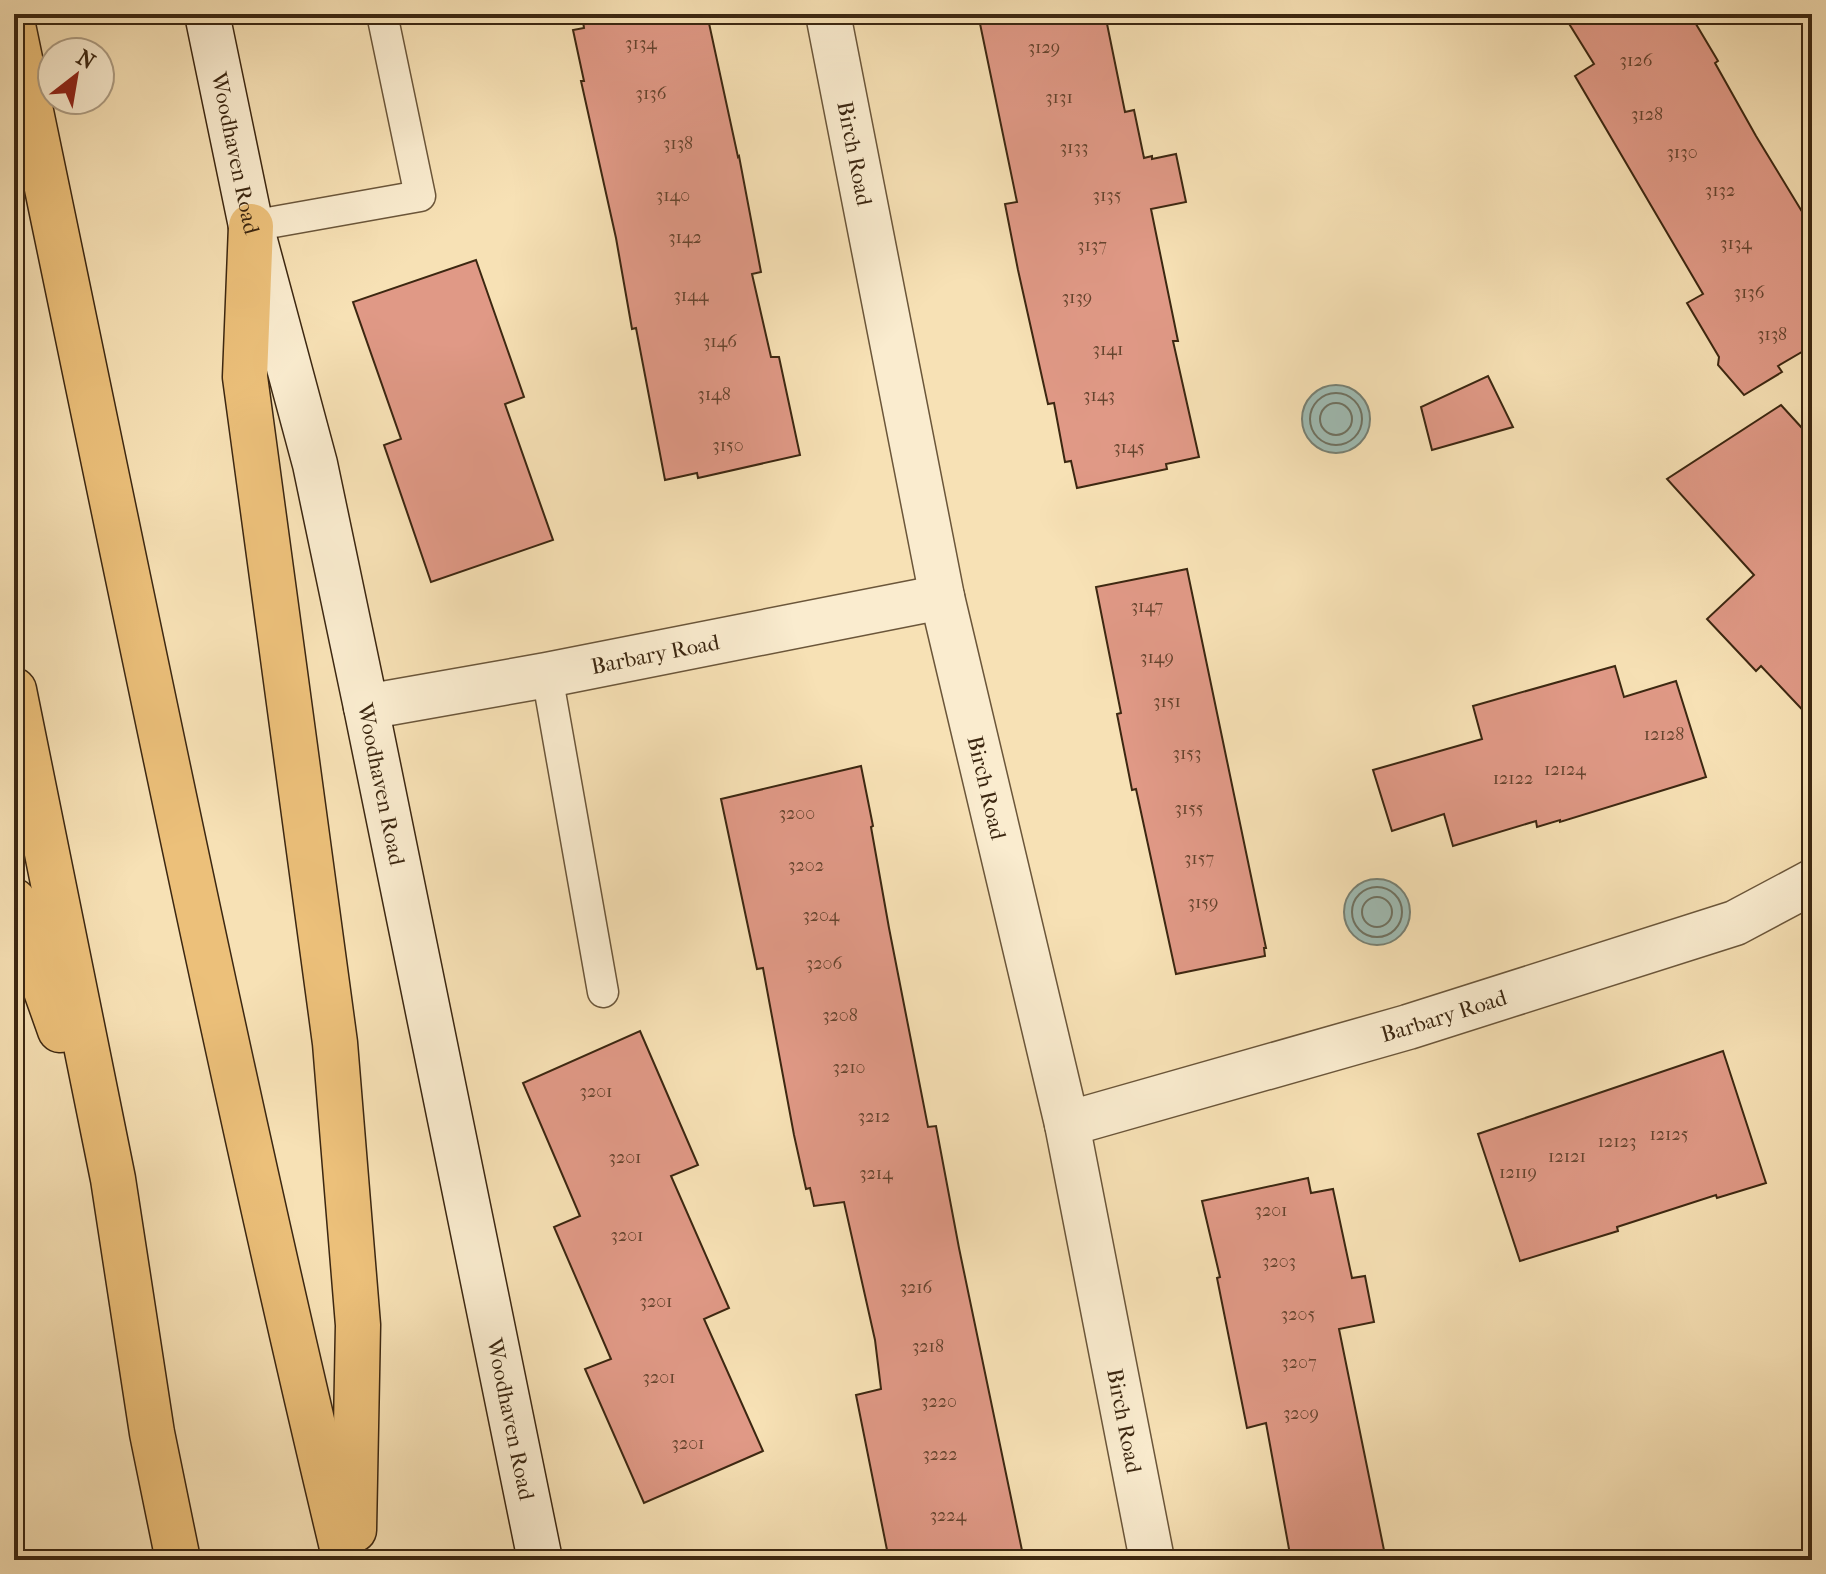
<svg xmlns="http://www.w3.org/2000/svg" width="1826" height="1574" viewBox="0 0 1826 1574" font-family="'IM FELL French Canon',serif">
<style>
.water{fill:#9fbcb4;stroke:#778073;stroke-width:2}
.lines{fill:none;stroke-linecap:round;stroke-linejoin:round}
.shore{stroke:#6e7262;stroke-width:2}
.building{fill:#e09986;stroke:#3c2711;stroke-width:2}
.service-casing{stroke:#6b563a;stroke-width:33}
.minor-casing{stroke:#6b563a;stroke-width:47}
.secondary-casing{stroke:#3c2711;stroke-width:47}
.motorway-casing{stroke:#3c2711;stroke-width:47}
.service{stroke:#faeccf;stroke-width:30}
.minor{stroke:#faeccf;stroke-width:44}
.secondary{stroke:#faeccf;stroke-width:44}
.motorway{stroke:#ecc07a;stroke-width:44}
.labels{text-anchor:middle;stroke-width:6;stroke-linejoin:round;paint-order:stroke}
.number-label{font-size:18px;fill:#65442e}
.street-label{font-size:22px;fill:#3c2711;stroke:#faeccf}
</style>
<rect width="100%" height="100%" fill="#f7e1b5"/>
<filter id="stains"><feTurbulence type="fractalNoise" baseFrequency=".0025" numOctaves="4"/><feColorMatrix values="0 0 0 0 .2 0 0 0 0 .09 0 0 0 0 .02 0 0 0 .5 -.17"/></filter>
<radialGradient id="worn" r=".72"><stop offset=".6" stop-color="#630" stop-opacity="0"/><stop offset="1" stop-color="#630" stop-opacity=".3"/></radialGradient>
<g class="water">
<circle cx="1336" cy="419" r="34"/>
<circle cx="1377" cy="912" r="33"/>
</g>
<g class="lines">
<g class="shore">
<circle cx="1336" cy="419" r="26"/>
<circle cx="1336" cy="419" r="16"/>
<circle cx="1377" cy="912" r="25"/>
<circle cx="1377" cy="912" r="15"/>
</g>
</g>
<g class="building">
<path d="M582,14H707L738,157L739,156L761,272L752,274L771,357H779L800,455L698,478L697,473L665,480L636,328L632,329L616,238L581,81H584L573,30L584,28Z"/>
<path d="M978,14H1075V20L1105,14L1125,112L1134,110L1144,158L1152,156V159L1176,154L1186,202L1151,209L1178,341H1173L1199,457L1166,464L1167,469L1077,488L1071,461L1065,462L1054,403L1048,404L1018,270L1005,204L1017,202Z"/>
<path d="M1563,14H1690L1718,61L1715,63L1756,136L1812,228V346L1778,366L1782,372L1744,395L1718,365L1719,357L1687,303L1703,294L1575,76L1594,64Z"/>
<path d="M476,260L524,397L505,404L553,540L431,582L384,445L401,439L353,302Z"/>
<path d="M1488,376L1513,427L1432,450L1421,407Z"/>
<path d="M1781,405L1812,439V720L1761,666L1756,671L1707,619L1754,575L1667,479Z"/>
<path d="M1187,569L1266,948H1264L1265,956L1176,974L1136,789L1132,790L1117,714L1121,713L1096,587Z"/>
<path d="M1615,666L1624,697L1676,681L1706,777L1560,822V820L1537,827L1536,821L1453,846L1444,814L1392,831L1373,770L1482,739L1473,706Z"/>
<path d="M861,766L873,826L871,827L889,928L928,1127L936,1126L959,1248L1024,1560H889L856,1395L881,1389L875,1340L844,1202L814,1206L810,1188L806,1189L794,1135L763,968L757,969L721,799Z"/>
<path d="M640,1031L698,1165L671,1176L729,1308L704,1319L763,1451L644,1503L585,1369L611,1359L554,1227L580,1216L523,1083Z"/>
<path d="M1723,1051L1766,1183L1717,1198L1716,1195L1617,1227L1618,1231L1520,1261L1478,1134Z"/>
<path d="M1308,1178L1311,1193L1333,1189L1352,1278L1365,1276L1374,1322L1339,1329L1386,1560H1291L1266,1423L1247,1428L1217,1278L1220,1277L1202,1201Z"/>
</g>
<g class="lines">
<defs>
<g id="service">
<path d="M251,226L420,196L382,14"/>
<path d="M547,675L603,992"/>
</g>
<g id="minor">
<path id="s1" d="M828,14L942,597L1067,1124L1152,1560"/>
<path id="s2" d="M366,707L547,675L942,597"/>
<path id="s3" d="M1067,1124L1408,1027L1735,923L1812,882"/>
</g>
<g id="secondary">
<path id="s4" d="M207,14L251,226L315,464L366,707L540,1560"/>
</g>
<g id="motorway">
<path d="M14,30C121,541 223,1053 345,1560"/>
<path d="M251,226L245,377L335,1043L358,1325L354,1530"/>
<path d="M14,690L113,1179L152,1433L178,1560"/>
<path d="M14,901L60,1030"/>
</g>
</defs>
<use href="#service" class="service-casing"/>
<use href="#minor" class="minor-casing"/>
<use href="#secondary" class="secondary-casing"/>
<use href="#motorway" class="motorway-casing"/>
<use href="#service" class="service"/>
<use href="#minor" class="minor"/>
<use href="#secondary" class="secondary"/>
<use href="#motorway" class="motorway"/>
</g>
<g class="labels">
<g class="number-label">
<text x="641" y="49">3134</text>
<text x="1044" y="53">3129</text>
<text x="1636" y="66">3126</text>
<text x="651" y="99">3136</text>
<text x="1059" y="103">3131</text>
<text x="1647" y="120">3128</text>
<text x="678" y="149">3138</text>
<text x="1074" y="153">3133</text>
<text x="1682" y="158">3130</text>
<text x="1720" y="196">3132</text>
<text x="673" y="201">3140</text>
<text x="1107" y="201">3135</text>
<text x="685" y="243">3142</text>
<text x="1736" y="249">3134</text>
<text x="1092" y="251">3137</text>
<text x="1749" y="298">3136</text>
<text x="691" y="301">3144</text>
<text x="1077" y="303">3139</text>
<text x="1772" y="340">3138</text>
<text x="720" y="347">3146</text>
<text x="1108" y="355">3141</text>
<text x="714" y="400">3148</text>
<text x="1099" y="401">3143</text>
<text x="728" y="451">3150</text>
<text x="1129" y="453">3145</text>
<text x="1147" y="612">3147</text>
<text x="1157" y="663">3149</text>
<text x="1167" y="707">3151</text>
<text x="1664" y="740">12128</text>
<text x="1187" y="759">3153</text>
<text x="1565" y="775">12124</text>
<text x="1513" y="784">12122</text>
<text x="1189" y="814">3155</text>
<text x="797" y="819">3200</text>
<text x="1199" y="864">3157</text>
<text x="806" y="871">3202</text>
<text x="1203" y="908">3159</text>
<text x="821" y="921">3204</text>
<text x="824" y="969">3206</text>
<text x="840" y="1021">3208</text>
<text x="849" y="1073">3210</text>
<text x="596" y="1097">3201</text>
<text x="874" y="1122">3212</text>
<text x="1669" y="1140">12125</text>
<text x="1617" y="1147">12123</text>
<text x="1567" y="1162">12121</text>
<text x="625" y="1163">3201</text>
<text x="1518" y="1178">12119</text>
<text x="876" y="1179">3214</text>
<text x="1271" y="1216">3201</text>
<text x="627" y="1241">3201</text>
<text x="1279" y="1267">3203</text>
<text x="916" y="1293">3216</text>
<text x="656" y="1307">3201</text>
<text x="1298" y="1320">3205</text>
<text x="928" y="1352">3218</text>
<text x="1299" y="1368">3207</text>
<text x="659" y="1383">3201</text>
<text x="939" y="1407">3220</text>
<text x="1301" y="1419">3209</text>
<text x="688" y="1449">3201</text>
<text x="940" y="1460">3222</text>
<text x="948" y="1521">3224</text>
</g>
<g class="street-label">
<text dy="8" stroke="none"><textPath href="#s1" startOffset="142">Birch Road</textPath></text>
<text dy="8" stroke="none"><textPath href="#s4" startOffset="142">Woodhaven Road</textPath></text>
<text dy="8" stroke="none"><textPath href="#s2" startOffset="294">Barbary Road</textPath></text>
<text dy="8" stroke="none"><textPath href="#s4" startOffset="790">Woodhaven Road</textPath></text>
<text dy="8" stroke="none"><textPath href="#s1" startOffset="790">Birch Road</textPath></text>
<text dy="8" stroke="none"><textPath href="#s3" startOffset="392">Barbary Road</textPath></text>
<text dy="8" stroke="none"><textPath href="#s4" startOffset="1438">Woodhaven Road</textPath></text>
<text dy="8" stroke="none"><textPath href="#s1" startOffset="1438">Birch Road</textPath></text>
</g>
</g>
<rect width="1826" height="1574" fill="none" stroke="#f7e1b5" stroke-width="48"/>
<rect x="16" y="16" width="1794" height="1542" fill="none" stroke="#3c2711" stroke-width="4"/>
<rect x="24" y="24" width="1778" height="1526" fill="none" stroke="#3c2711" stroke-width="2"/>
<g transform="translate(76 76) rotate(31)"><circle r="38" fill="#faeccf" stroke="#ae9d83" stroke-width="2"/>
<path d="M0-6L14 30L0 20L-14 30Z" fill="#8f2418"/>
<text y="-12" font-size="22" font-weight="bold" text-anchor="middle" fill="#3c2711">N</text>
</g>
<rect width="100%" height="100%" filter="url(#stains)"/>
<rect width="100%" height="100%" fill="url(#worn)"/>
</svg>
